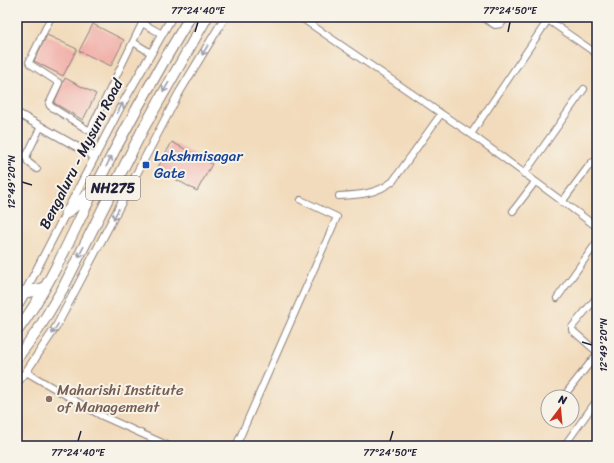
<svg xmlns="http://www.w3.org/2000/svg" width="614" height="463" viewBox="0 0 614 463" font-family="Sriracha,sans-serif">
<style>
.building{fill:#f1afa8}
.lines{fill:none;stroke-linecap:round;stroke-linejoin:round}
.minor-casing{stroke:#8a7e7c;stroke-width:8}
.tertiary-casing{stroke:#8a7e7c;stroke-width:9}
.primary-casing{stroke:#8a7e7c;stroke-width:11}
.trunk-casing{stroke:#8a7e7c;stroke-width:12}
.motorway-casing{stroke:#8a7e7c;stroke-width:13}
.minor{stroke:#fff;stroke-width:6}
.tertiary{stroke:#fff;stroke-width:7}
.primary{stroke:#fff;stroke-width:9}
.trunk{stroke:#fff;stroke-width:10}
.motorway{stroke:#fff;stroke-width:11}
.oneway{stroke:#9c9ca7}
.ticks{fill:none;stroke:#22223b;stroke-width:1.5}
.transit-dot{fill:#1a4fb4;stroke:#f7f3e8;stroke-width:1.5}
.education-dot{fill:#8d6e63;stroke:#f7f3e8;stroke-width:1.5}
.labels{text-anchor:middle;stroke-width:4;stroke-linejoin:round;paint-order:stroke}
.shield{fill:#f7f3e8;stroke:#62616f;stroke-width:1}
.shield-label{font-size:14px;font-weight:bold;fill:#22223b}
.street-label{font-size:15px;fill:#22223b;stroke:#f7f3e8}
.transit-label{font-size:15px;fill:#164399;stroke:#f7f3e8;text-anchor:start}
.education-label{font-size:15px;fill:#785e54;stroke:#f7f3e8;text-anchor:start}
.neatline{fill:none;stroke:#22223b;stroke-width:1.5}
.ticks-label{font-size:10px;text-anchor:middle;fill:#22223b}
</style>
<rect width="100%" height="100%" fill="#f7f3e8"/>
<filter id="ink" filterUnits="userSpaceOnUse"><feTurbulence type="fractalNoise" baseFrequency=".025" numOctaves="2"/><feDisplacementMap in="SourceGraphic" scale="8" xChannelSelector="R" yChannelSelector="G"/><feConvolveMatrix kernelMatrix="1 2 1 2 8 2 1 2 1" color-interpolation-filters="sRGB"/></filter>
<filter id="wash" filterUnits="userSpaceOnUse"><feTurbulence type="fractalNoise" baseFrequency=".012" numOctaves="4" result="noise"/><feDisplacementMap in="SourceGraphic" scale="16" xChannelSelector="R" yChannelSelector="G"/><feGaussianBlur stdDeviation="0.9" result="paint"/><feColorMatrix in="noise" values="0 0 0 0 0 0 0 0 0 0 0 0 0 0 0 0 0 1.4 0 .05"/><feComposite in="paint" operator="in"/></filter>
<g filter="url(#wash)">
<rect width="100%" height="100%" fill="#f2dbbc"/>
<g id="blocks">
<g class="building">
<path d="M93,24L124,40L111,66L79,51Z"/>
<path d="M47,35L77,49L63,76L34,61Z"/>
<path d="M65,78L96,94L83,120L54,103Z"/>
<path d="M172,142L212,164L197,191L157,169Z"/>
</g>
</g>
</g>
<g filter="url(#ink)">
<use href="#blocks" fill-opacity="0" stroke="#8a7e7c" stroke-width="1"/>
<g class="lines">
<defs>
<g id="minor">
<path d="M51,17L29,62L30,64L59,83L49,104L50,106L88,130H90L92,126L145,17"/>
<path d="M300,17L471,134L597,227"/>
<path d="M482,17L495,25L501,24L507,17"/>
<path d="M548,20L597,54"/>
<path d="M142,23L162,34"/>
<path d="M133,42L151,53"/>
<path d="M471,134L550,17"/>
<path d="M17,153L25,156L27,155L41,126"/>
<path d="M26,156L28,162L37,169"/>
<path d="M524,174L584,89"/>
<path d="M339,196C359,195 377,194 393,181L441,114"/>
<path d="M562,202L591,163L593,162L597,163"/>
<path d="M513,211L535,182"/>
<path d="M597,297L572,327V330L597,352"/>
<path d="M557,298L597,242"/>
<path d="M26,372L100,415L169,446"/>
<path d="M563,397L597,354"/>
<path d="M236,446L337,217L301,200"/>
<path d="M564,446L597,400"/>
</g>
<g id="tertiary">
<path d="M17,113L95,157"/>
<path d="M25,292L120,108L172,17"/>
<path d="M17,383L26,372L56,327L179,93L225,17"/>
</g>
<path id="primary" d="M17,306L25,292"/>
<g id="trunk">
<path d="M17,331C47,291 68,243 90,198C121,136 154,76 190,17"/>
<path d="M17,358L38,330L62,290L143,129L207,17"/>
</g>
<g id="motorway">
<path d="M66,213L95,189"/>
<path d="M25,292L43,289"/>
</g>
</defs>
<use href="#minor" class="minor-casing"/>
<use href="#tertiary" class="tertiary-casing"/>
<use href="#primary" class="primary-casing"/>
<use href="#trunk" class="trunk-casing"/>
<use href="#motorway" class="motorway-casing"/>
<use href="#minor" class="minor"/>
<use href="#tertiary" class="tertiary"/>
<use href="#primary" class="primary"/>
<use href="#trunk" class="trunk"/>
<use href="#motorway" class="motorway"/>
</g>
<defs><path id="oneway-shaft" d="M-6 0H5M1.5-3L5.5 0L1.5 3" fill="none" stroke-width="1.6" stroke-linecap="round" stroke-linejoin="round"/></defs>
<g class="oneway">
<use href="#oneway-shaft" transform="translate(205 50) rotate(121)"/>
<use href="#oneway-shaft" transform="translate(166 87) rotate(120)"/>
<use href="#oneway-shaft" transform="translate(120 108) rotate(-62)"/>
<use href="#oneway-shaft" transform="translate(109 161) rotate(-63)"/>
<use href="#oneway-shaft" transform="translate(116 214) rotate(117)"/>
<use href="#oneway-shaft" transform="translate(81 252) rotate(117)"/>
<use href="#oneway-shaft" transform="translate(55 329) rotate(122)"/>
</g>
</g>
<path class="ticks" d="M195,32L198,22M508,32L510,22M22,182L32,185M582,342L592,345M78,441L81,431M390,441L393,431"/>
<rect class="transit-dot" x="142" y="161" width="8" height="8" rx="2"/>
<circle class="education-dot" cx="49" cy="399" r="4"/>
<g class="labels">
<rect class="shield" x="86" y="176" width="54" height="24" rx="3"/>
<g class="shield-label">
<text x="113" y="193">NH275</text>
</g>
<g class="street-label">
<text transform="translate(81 154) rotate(-63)" y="5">Bengaluru - Mysuru Road</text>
</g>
<g class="transit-label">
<text x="154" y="161">Lakshmisagar<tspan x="154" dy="17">Gate</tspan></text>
</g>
<g class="education-label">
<text x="57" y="395">Maharishi Institute<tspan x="57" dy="17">of Management</tspan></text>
</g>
</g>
<rect width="614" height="463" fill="none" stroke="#f7f3e8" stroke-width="44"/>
<g transform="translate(560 409) rotate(16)"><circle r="19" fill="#f7f3e8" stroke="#a29fa3"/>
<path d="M0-3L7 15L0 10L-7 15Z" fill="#c8321e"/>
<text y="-6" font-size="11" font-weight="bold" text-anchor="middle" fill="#22223b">N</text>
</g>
<rect x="22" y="22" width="570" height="419" class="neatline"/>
<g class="ticks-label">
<text x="198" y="14">77°24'40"E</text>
<text x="510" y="14">77°24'50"E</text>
<text transform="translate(11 182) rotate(-90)" y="4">12°49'20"N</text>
<text transform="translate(603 345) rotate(-90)" y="4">12°49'20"N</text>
<text x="78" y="456">77°24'40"E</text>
<text x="390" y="456">77°24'50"E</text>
</g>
</svg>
